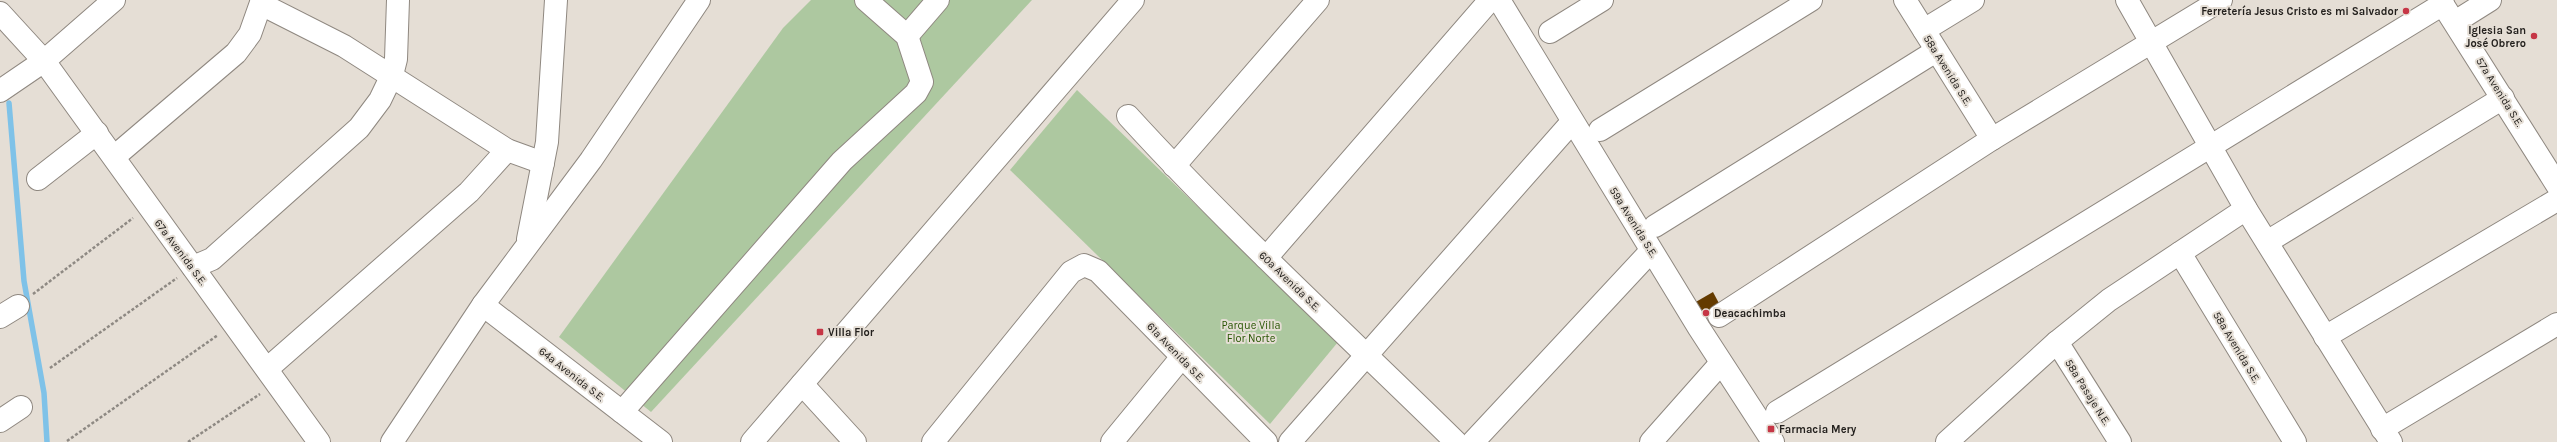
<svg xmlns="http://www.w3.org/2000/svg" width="2557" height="442" viewBox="0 0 2557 442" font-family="Karla,sans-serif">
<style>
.green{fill:#adc8a0}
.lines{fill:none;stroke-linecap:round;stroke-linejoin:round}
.stream{stroke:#7fc2e8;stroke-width:5.5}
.building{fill:#643b00}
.minor-casing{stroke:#8f8880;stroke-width:24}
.path{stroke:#8e8983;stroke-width:2.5;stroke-dasharray:3 2;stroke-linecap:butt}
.minor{stroke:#fff;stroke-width:22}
.poi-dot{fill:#c63646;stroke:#e5ded5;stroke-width:1.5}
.labels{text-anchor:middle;stroke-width:4;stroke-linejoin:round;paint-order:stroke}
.poi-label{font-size:11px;font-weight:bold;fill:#24211e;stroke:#e5ded5;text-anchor:start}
.street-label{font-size:11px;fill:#24211e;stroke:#e5ded5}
.park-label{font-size:11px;fill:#295603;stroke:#e5ded5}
</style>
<rect width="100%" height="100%" fill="#e5ded5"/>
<g class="green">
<path d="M811,0H1032L651,412L559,337L783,28Z"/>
<path d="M1077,90L1338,342L1270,424L1010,170Z"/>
</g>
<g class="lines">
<path class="stream" d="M9,103L24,281L44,393L47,442"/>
</g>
<path class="building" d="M1713,292L1722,309L1703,320L1694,303Z"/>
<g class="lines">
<defs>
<g id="minor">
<path d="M1499,0L1699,328L1773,442"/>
<path d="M1905,0L1992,139"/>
<path d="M2127,0L2246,209L2391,442"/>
<path d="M2440,0L2557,185"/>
<path d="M261,4L344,46L507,150L543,163"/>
<path d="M0,13L44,61L319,442"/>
<path d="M2455,22L2490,0"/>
<path d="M1924,30L1973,0"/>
<path d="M1550,32L1602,0"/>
<path d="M907,36L938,0"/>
<path d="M0,91L44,61L114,0"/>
<path d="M1128,116C1232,230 1346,334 1456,442"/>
<path d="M1600,130L1811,0"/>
<path d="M114,157L236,53L250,34L262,0"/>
<path d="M1174,166L1318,0"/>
<path d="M38,179L97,133"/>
<path d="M1655,226L1936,51"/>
<path d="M528,239L547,142L556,0"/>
<path d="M2267,242L2503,98"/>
<path d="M2180,253L2295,442"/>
<path d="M1266,258L1490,0"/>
<path d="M193,267L212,259L359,128L380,100L392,75L396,59L398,0"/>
<path d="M483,305L661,442"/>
<path d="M1719,316L1992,139L2221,0"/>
<path d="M0,317L18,306"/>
<path d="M2325,337L2557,200"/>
<path d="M2057,342L2120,442"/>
<path d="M267,369L469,192L507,150"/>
<path d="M802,384L855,442"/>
<path d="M622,412L842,161L916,93L922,82L907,36L866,0"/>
<path d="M1777,412L2443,4"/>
<path d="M0,421L21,407"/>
<path d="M2382,429L2557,324"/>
<path d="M392,442L483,305L591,160L699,0"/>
<path d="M752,442L1133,0"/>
<path d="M933,442L1071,272L1084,265L1098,271L1266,442"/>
<path d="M1112,442L1181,358"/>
<path d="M1290,442L1572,122"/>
<path d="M1473,442L1651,251"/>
<path d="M1651,442L1721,363"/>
<path d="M1947,442L2057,342L2109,300L2246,209"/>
</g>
</defs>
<use href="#minor" class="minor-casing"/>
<g class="path">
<path d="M33,294L133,218"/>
<path d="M50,368L177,278"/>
<path d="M67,441L218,335"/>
<path d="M188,442L260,394"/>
</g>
<use href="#minor" class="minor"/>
</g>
<g class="poi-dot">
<circle cx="2406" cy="11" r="4"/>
<circle cx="2534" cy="36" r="4"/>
<circle cx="1706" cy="313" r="4"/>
<rect x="816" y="328" width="8" height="8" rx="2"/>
<rect x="1767" y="425" width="8" height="8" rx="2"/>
</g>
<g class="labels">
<g class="poi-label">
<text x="2398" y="15" text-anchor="end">Ferretería Jesus Cristo es mi Salvador</text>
<text x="2526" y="34" text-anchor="end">Iglesia San<tspan x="2526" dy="13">José Obrero</tspan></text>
<text x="1714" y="317">Deacachimba</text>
<text x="828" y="336">Villa Flor</text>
<text x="1779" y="433">Farmacia Mery</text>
</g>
<g class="street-label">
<text transform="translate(1948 70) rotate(58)" y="4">58a Avenida S.E.</text>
<text transform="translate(2500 92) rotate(58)" y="4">57a Avenida S.E.</text>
<text transform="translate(1634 222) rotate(58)" y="4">59a Avenida S.E.</text>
<text transform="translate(181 252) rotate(53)" y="4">67a Avenida S.E.</text>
<text transform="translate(1290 281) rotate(44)" y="4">60a Avenida S.E.</text>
<text transform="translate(2237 347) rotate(59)" y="4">58a Avenida S.E.</text>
<text transform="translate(1176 352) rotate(46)" y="4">61a Avenida S.E.</text>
<text transform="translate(572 374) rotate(38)" y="4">64a Avenida S.E.</text>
<text transform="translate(2088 392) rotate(58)" y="4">58a Pasaje N.E.</text>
</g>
<g class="park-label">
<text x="1251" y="329">Parque Villa<tspan x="1251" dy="13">Flor Norte</tspan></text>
</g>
</g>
</svg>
